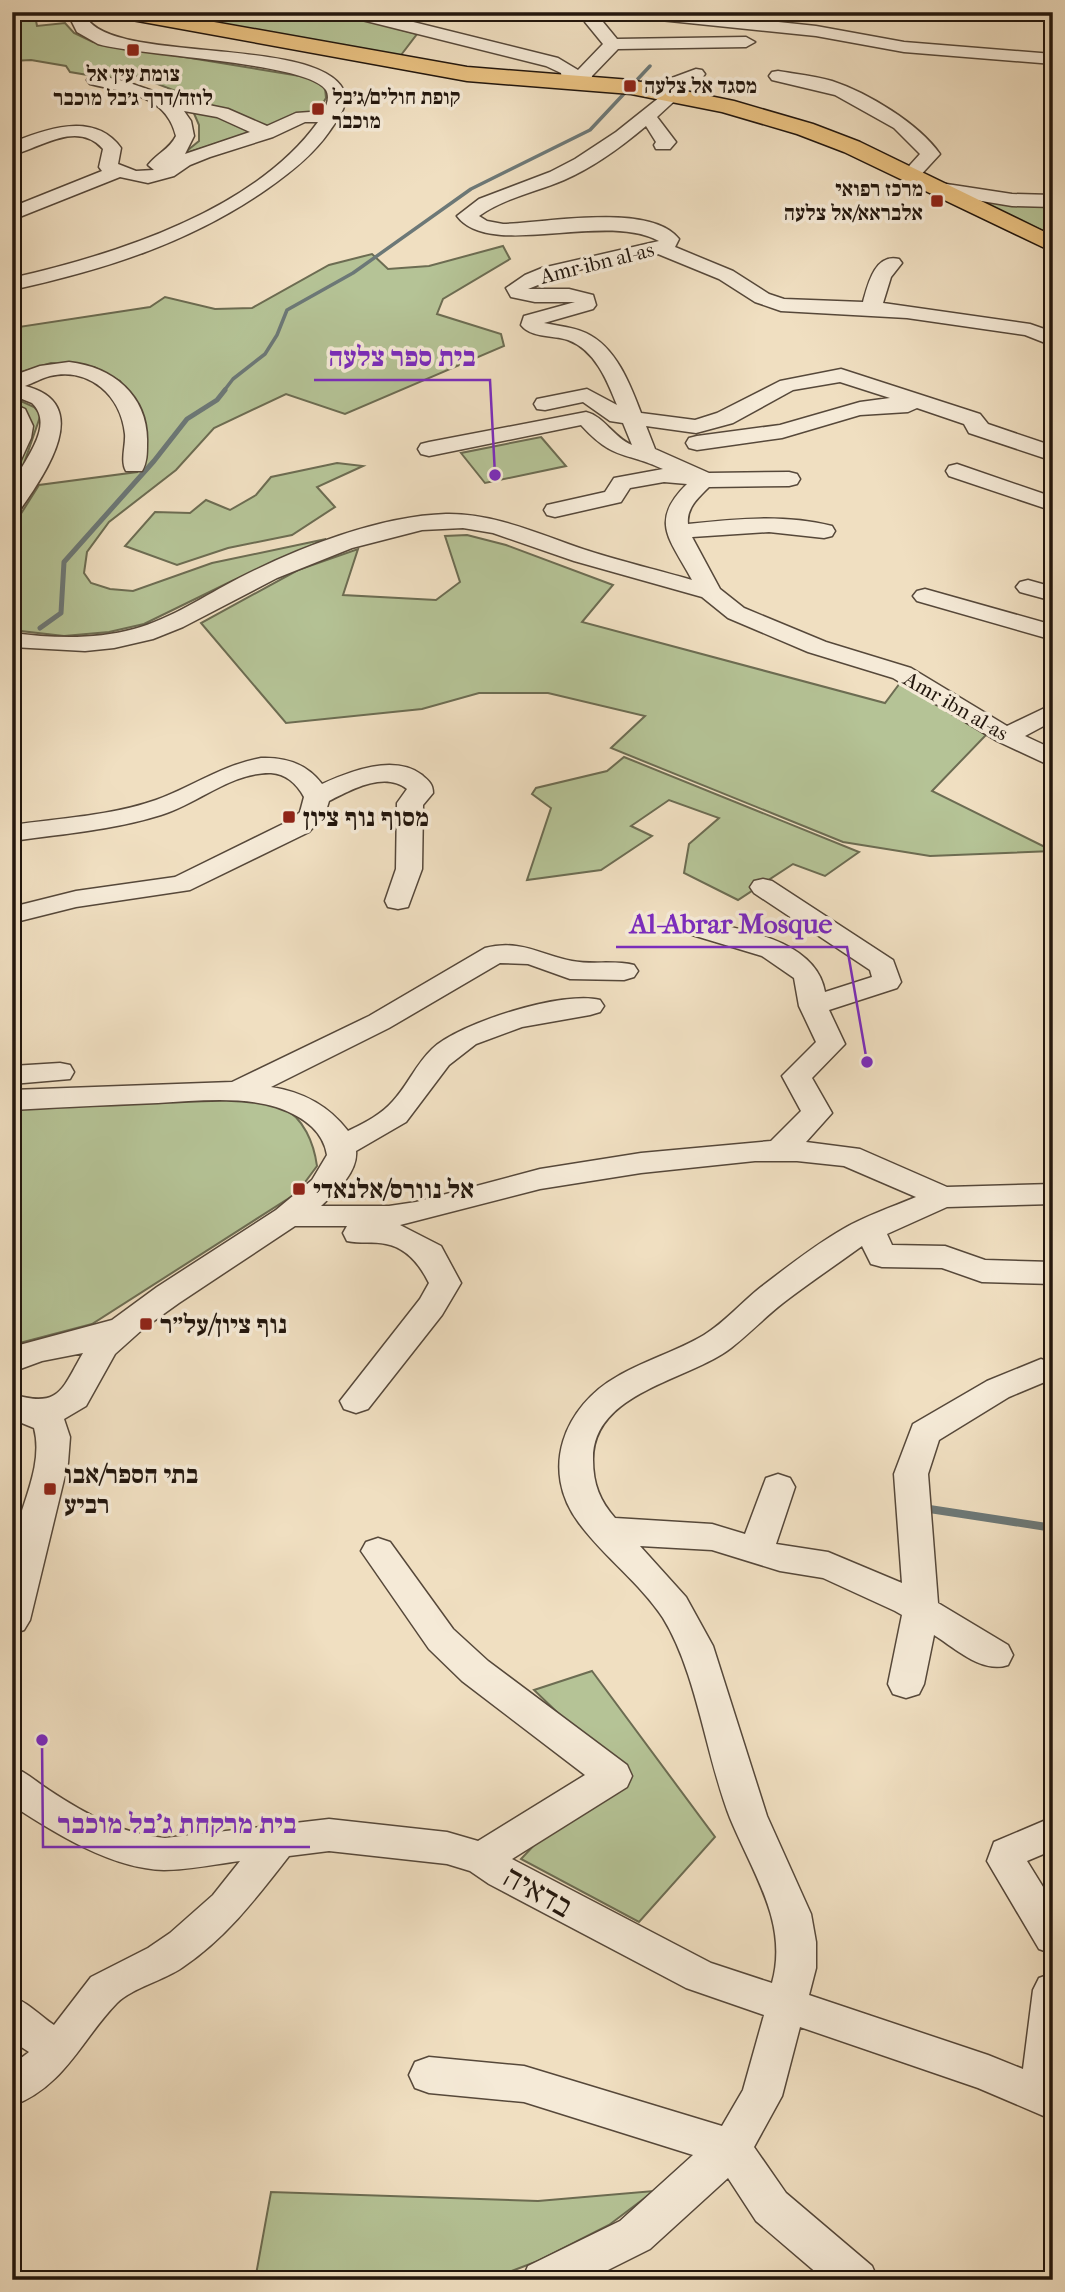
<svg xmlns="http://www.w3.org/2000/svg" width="1065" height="2292" viewBox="0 0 1065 2292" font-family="'IM FELL French Canon','Frank Ruhl Libre',serif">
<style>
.green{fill:#b5c396;stroke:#6c6c52;stroke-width:2}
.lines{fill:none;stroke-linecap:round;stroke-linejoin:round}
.stream-far2{stroke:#6c7877;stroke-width:3.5}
.stream-far1{stroke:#6c7877;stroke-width:5}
.stream{stroke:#6c7877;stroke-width:8}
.minor-casing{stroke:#56483a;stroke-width:3}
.major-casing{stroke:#22160d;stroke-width:3}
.minor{fill:#f5ead7;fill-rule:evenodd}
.major{fill:#e8c080;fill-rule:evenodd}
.poi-dot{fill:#8f2418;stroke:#f5ead7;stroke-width:2.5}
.labels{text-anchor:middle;stroke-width:7;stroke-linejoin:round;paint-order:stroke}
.far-poi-label{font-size:21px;font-weight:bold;fill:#22160d;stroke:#f5ead7;text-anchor:start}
.far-street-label{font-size:21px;fill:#22160d;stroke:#f5ead7}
.poi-label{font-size:26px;font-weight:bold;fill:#22160d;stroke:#f5ead7;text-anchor:start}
.near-street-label{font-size:32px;fill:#22160d;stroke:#f5ead7}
.leader{fill:none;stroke:#7b2cbf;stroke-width:2.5}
.callout-dot{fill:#7b2cbf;stroke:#f5ead7;stroke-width:2.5}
.callout-label{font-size:28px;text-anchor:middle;font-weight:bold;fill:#7b2cbf;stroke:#f5ead7;stroke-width:7;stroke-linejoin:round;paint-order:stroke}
</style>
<rect width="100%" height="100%" fill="#f0dfc1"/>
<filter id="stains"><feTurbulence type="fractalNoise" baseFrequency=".00286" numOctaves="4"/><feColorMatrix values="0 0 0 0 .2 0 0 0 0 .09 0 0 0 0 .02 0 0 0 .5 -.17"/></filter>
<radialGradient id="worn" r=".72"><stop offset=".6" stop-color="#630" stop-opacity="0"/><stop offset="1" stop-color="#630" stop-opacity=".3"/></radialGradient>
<g class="green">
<path d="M152,12H335L417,34L398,59Z"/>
<path d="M35,15L37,26L65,23L74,33L93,42L312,78L325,88L326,98L317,113L183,154L199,141V125L186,95L132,74L117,80L70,72L66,66L31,60L12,61V16Z"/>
<path d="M958,195L1053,207V235Z"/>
<path d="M503,246L510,259L443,299L437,314L501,334L504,346L345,414L286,394L214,428L176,470L109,522L87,552L84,573L91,583L110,589L133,591L212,563L326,539L232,581L144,624L109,632L64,636L12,630V528L39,485L137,472L143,432L132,401L120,381L94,367L51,363L12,375V328L150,307L165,297L215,309L252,308L329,265L372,254L388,269L429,266Z"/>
<path d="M12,397L34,407L41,414L21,472L12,486Z"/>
<path d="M541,437L566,466L485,483L461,453Z"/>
<path d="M337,463L363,466L317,487L335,507L292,535L228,548L177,565L125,546L155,512L190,513L206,500L230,510L256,495L271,477Z"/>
<path d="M467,535L506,545L613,585L582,622L885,703L900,683L986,735L932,791L1053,851L930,856L843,842L611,748L645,716L548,693H479L422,709L286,723L201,623L298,570L358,549L343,595L436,600L460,582L445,536Z"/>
<path d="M624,757L859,852L825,876L793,864L738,900L684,873L689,844L719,818L669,800L631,826L652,836L601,870L527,880L551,808L532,794L536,788L607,771Z"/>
<path d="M238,1098C251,1101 268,1102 281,1107C304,1117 314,1144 317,1166L297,1193L92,1324L12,1345V1101Z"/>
<path d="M592,1671L715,1837L639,1922L521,1859L611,1764L534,1690Z"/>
<path d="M654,2191L609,2225L538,2261L488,2280H255L271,2192L538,2201Z"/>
</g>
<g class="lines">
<path class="stream-far2" d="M223,392L233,379L265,354L277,335L287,310L353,273L471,189L590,130L650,66"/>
<path class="stream-far1" d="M40,628L61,613L64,562L154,461L187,419L217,400L225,390"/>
<path class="stream" d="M923,1508L1053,1528"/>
<defs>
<g id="minor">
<path d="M67,12H84C98,66 313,34 343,89C351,104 337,120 329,132C313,155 290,173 267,189C190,243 103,270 12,290V278C114,255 254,211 318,122H305L273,137L210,157L190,165L174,176L148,183L120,177L12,220V207L102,171L99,167L103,149C77,120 41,148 12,155V143L16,141C51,127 96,113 121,148L118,164L136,171L154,170L148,165C157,153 169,150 176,136C166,94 126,93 90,84L87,80L90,76L96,75L124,81L170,97L228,109L267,126L296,113L324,111C327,104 330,97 326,90C308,62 138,56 98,44L77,32ZM184,111L217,117L250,132L185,154L194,136L191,121Z"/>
<path d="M344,12H373L558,58L578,70L603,44L585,22L593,12H610L603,22L617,39L746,37L755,42L746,47L618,49L592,76L590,87L584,88L576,84L563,85L561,73L546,66L346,16Z"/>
<path d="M623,12H683L816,26L904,42L1053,54V64L904,52L816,36L631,17Z"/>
<path d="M1035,12H1053V19L1037,16Z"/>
<path d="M696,69L702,70L705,74L702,78L674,89L682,94L657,117L676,142L670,149H656L654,145L656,142L646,126C621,147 594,167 564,180C536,192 504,198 479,216L487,221L503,224C544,223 651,202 679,239L675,247L733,271L769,294L784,299L863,302C868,284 875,253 899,259L902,263L891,277L883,303L1030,324L1053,332V346L1025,335L907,318L781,311L755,302L719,279L658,254L573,271L528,289H569L593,295L596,305L593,309L544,323C558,326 573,327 586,333C616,347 630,384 641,413L695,420L717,413L780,381L841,369L980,414L988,424L1053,446V461L969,433L964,424L917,408L908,412L860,415L782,438L697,450L689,448L686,443L689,438L697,436L780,425L860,402L890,398L840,382L793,390L733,423L696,433L646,426L655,449L709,473L789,472L797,474L800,479L797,484L789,486L709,487C699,497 686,508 688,524C736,519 784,514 832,526L835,531L832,536L824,538L769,532L692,537L720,589L744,608L826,642L911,668L1007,726L1053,704V721L1025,736L1053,749V767L997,741L893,678L808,652L728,618L702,597L574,561L493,533L463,528L422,530L352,548L277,578L183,627L153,639L114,648L85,651L12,647V633C52,638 94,640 134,629C171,619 204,596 239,578C298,548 379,516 446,514C496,513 543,536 589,551C623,562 658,570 692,580C671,540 648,522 687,484L664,482L630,488L621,502L555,517L547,515L544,510L547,505L605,492L614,478L663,469C624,451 614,461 581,425L429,456L421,454L418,449L421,444L429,442L586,412C604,416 614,438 632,445L623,423L610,421L583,402L545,410L537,409L534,404L537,399L587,389L617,405C607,380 595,350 568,340C553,335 531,338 521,325L524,316L575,302H535L511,297L506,288L525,275L542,268L659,241C604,211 490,260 457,216L479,199L550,172L575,159L616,132L670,89H643L640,85L643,81L669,79Z"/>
<path d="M778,71C796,74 815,76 832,81C868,93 918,123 940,154L917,179H903L901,175L920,154L894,128L835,95L772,80L769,76L772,72Z"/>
<path d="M940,183L1012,194L1053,195V207L1012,206L933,193L931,189L933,185Z"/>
<path d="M69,362C113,367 149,396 147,444C147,453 147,463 142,471H126C120,461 126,445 125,434C121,396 90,367 50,376C42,378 33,383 25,386C95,403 45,474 20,510L12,512C12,505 11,496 12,489C17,466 58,428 32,403L12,395V376L40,366Z"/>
<path d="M12,403L25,409L33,426L31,438L20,462L12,464Z"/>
<path d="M957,464L1053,497V511L949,476L946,471L949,466Z"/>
<path d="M1028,580L1053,587V601L1020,592L1016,587L1020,582Z"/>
<path d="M925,589L1053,625V640L917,601L913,596L917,591Z"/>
<path d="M261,758C286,757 307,764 322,784C351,771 394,754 422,775C429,781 433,784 433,793L423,805L422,869L408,907L398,909L388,907L385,901L396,869L397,803L407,789C384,771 351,790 329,801L325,814L309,832L190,890L76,907L12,923V907L76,891L175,877L291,820L300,812L304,797C297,784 286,774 271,773C232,772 197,804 161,815C113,830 62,834 12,841V825C60,818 110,816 156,800C192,787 222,765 261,758Z"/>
<path d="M763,879L772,881L893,960L901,982L897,988L829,1010L845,1044L812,1078L832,1113L806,1142L860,1149L947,1187L1053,1184V1204L947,1207L887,1234L892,1245L945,1246L985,1260L1053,1262V1284L982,1282L942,1268L882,1267L871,1264L862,1246C836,1265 809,1283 783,1303C765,1317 749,1334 731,1348C688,1381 592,1392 593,1460C593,1484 600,1501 615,1518L712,1524L745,1534L766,1478L778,1474L790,1478L795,1487L776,1544L828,1552L902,1583L894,1474L913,1424L987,1381L1041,1359L1052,1363V1379L1009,1397L939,1440L928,1474L938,1603L1008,1645L1013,1655L1008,1665C982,1674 955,1648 934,1635L924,1684L919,1694L906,1698L893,1694L888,1684L902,1615L895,1611L823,1578L780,1571L712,1550L640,1546L686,1597L713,1646L767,1816L811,1914L816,1942V1968L809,1995L988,2055L1023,2069L1033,1990L1039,1978L1053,1973V2120L978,2088L800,2027L782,2096L754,2147L786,2193L872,2266L878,2280H825L756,2221L728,2178L650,2249L588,2280H522L528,2266L620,2221L693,2155L524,2102L429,2093L415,2088L409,2075L415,2062L429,2057L524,2066L722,2126L743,2090L764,2015L686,1988L489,1884L470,1871L447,1864L329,1851L289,1856C257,1897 227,1937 183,1967C165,1980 132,1988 117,2003C81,2040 65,2086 12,2106V2065L29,2052L12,2041V1997C28,2002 39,2015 54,2025L91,1977L148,1948L170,1933L213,1895L240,1861C215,1864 189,1870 164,1870C113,1869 56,1834 15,1807L12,1805V1767C27,1772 36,1782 49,1790C85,1814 122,1834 165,1838L329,1819L447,1832L478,1841L585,1775L462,1681L429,1649L361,1551L366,1542L378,1538L390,1542L453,1629L488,1661L627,1765L632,1776L627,1787L512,1859L711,1963L772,1983C789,1923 752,1872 730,1818C706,1757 697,1673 663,1618C640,1583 604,1557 579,1523C539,1470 564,1406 618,1376C646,1360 677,1351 704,1335C725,1322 742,1302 761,1287C787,1267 815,1245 843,1229C865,1216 892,1207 916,1197L844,1166L797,1161H755L641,1173L540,1189L400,1225L441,1246L461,1283L442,1315L368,1409L356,1413L344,1409L340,1401L420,1299L429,1283C420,1265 407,1248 386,1244C373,1241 360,1244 347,1241L343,1233L347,1226H295L179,1303L144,1328L115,1354L86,1406L64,1419L70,1437L68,1463L30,1620L24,1630L12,1634C12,1607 10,1578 12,1551C16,1512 45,1469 34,1428L12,1419V1394C60,1409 62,1389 83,1353L42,1361L12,1372V1347L112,1320L157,1287L276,1210L312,1180L327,1155C323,1129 300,1115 276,1107C239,1096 196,1101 158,1103C109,1105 61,1107 12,1110V1090L232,1082L369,1016L485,948C520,939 541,955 572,961C593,965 614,960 634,965L638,971L634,977L624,980L570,979L528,964L500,963L389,1028L271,1087C303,1092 328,1105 348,1131C364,1123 381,1115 393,1101C408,1085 416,1064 432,1049C459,1023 564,990 600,1000L604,1006L600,1012L590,1015L522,1027L476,1044L449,1065L406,1122L356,1151C358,1172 336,1192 321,1206H389L416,1202L540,1169L641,1153L771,1141L801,1111L782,1076L816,1042L799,1006L794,978L762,956L689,934L685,928L689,922L699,920C742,930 816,940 825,992L872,977L870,970L754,893L750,887L754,881Z"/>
<path d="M60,1063L70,1065L74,1072L70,1079L12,1084V1066Z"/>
<path d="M1053,1817V1850L1027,1861L1053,1903V1954L1039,1949L987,1861L994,1842Z"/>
</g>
<path id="major" d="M111,12H158L467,67L631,80L734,101L813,124L860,142L1053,236V252L844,152L797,134L722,112L631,94L467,81L121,18L114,16Z"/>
</defs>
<use href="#minor" class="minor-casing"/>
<use href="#major" class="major-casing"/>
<use href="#minor" class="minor"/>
<use href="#major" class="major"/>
</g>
<g class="poi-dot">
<rect x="126" y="43" width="14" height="14" rx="3.5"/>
<rect x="623" y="79" width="14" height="14" rx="3.5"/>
<rect x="311" y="102" width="14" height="14" rx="3.5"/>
<rect x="930" y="194" width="14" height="14" rx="3.5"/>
<rect x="282" y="810" width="14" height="14" rx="3.5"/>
<rect x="292" y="1182" width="14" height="14" rx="3.5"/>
<rect x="139" y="1317" width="14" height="14" rx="3.5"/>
<rect x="43" y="1482" width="14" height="14" rx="3.5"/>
</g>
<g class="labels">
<g class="far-poi-label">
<text x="133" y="81" text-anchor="middle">צומת עין אל<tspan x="133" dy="24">לוזה/דרך ג׳בל מוכבר</tspan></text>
<text x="644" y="93">מסגד אל צלעה</text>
<text x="332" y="104">קופת חולים/ג׳בל<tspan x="332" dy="24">מוכבר</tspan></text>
<text x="923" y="196" text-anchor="end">מרכז רפואי<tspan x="923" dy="24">אלבראא/אל צלעה</tspan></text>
</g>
<g class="far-street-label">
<text transform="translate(597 263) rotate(-14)" y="7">Amr ibn al-as</text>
<text transform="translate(956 706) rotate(30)" y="7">Amr ibn al-as</text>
</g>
<g class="poi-label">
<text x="303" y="826">מסוף נוף ציון</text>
<text x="313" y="1198">אל נוורס/אלנאדי</text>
<text x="160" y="1333">נוף ציון/על״ר</text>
<text x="64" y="1483">בתי הספר/אבו<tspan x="64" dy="30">רביע</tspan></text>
</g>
<g class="near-street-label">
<text transform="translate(538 1891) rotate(29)" y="11">בדאיה</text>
</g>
</g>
<path class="leader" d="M495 475L490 380H314M867 1062L847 947H616M42 1740L43 1847H310"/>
<g class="callout-dot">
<circle cx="495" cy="475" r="7"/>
<circle cx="867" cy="1062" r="7"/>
<circle cx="42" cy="1740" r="7"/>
</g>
<g class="callout-label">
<text x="402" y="366">בית ספר צלעה</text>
<text x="731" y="933">Al-Abrar Mosque</text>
<text x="177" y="1833">בית מרקחת ג'בל מוכבר</text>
</g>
<rect width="1065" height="2292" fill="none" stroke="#f0dfc1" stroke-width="42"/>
<rect x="14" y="14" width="1037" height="2264" fill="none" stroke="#22160d" stroke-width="3.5"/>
<rect x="21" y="21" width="1023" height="2250" fill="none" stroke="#22160d" stroke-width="2"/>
<rect width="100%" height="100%" filter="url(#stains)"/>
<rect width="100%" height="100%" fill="url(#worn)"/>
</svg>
